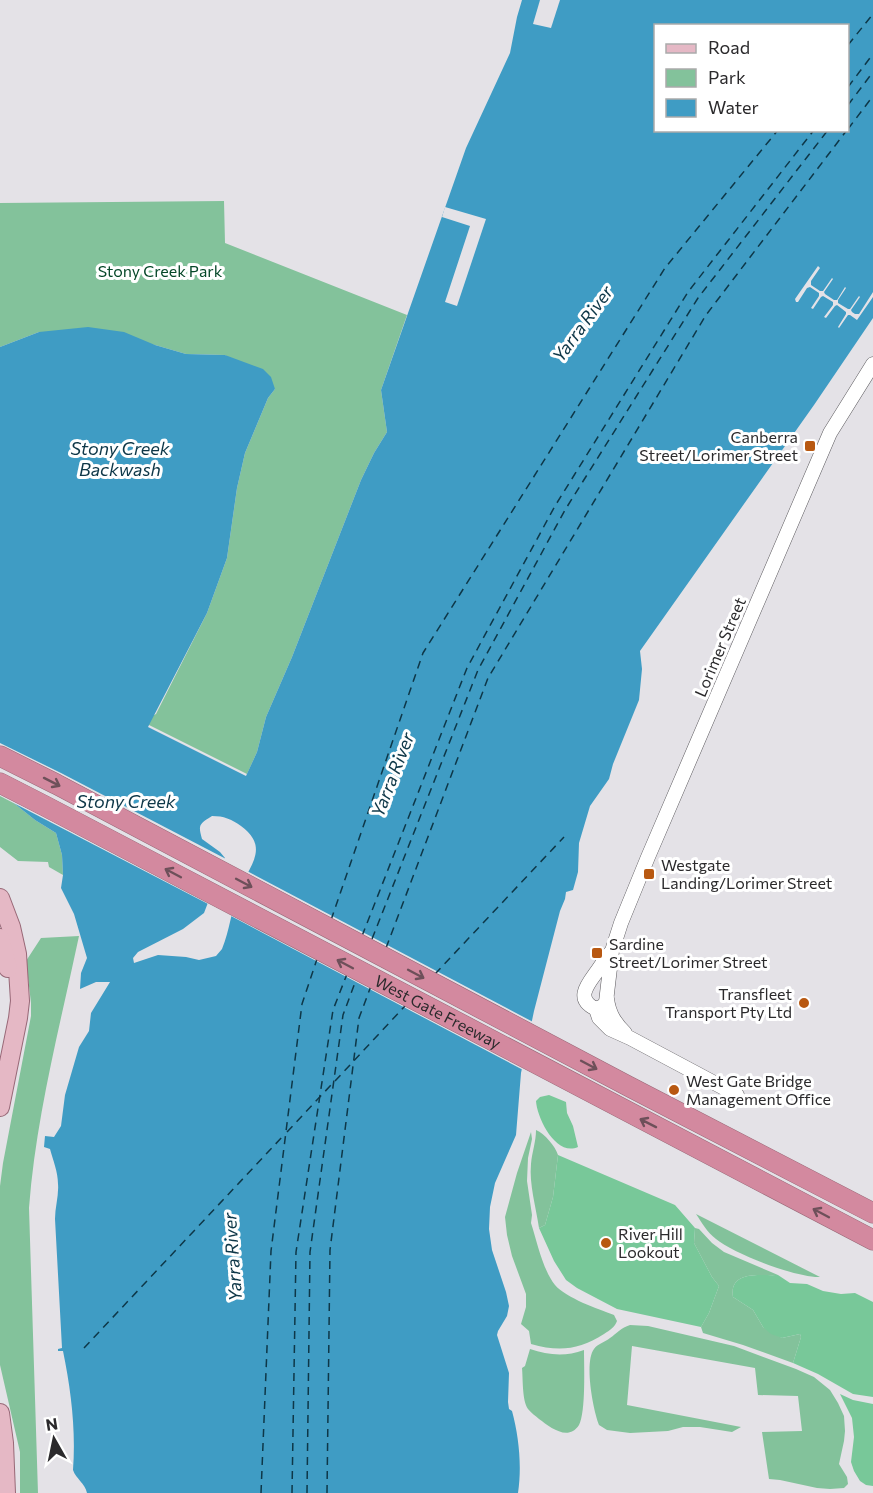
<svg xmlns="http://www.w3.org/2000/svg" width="873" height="1493" viewBox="0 0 873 1493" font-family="Commissioner,sans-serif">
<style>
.green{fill:#83c29b}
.forest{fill:#78c899}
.water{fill:#3f9cc4;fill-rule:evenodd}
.pier{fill:#e4e2e7}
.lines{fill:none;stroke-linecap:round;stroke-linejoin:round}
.ferry{stroke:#0e3748;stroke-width:1.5;stroke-dasharray:8 6;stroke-linecap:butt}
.minor-casing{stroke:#5d5b5f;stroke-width:15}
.major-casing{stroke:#986877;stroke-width:20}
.highway-casing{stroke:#986877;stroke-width:21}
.minor{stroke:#fff;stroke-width:14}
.major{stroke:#e5b8c5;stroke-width:18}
.highway{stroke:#d3899f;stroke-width:20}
.oneway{stroke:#6e505a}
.poi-dot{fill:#b85811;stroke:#fff;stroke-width:2}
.labels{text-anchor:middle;stroke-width:6;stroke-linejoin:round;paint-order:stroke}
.park-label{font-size:16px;fill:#064829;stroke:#fff}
.poi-label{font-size:16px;fill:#2b2a2c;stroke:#fff;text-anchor:start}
.street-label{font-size:16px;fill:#2b2a2c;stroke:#fff}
.water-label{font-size:18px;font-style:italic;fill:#0e3748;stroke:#fff}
</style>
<rect width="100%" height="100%" fill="#e4e2e7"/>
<g class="green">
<path d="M224,201L225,243L407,315L381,390L387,432L374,453L361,480L292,657L266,717L257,752L247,774L147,724L152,716L156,714L207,613L227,558L237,488L245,453L268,398L275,389L225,355L186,354L155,345L39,332L0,347V203Z"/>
<path d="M0,792L35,820L56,833L62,855L63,875L49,867L48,862L18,861L0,847Z"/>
<path d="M79,936C60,1026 36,1116 29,1208L38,1493H20V1452L0,1365V1186L3,1163L31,1016V1003L26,961L41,938Z"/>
<path d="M536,1130C545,1134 555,1146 558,1155L553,1197L545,1225L539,1228C536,1207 529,1184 531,1164C532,1152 536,1142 536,1130Z"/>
<path d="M531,1132L532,1139L528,1158L527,1181L532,1215L531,1223C537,1242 543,1270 555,1285C566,1298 598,1309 614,1315L617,1321C615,1327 610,1330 604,1334C579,1350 559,1352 531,1344L529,1331L521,1324L526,1307V1294L512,1256L507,1235L505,1217L517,1173Z"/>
<path d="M696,1214L820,1277C797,1278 734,1254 716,1239C707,1232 702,1223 696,1214Z"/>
<path d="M695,1228L699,1229L712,1243L724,1252L778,1275C760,1276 729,1270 733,1297L753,1310L763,1327L782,1338L800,1334L801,1337L793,1363L743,1345L703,1333L701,1327L709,1313L719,1286L712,1277L694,1243Z"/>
<path d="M630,1325L648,1326L734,1346L796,1369L814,1377L830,1390L838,1403L844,1416L845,1431L844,1441L839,1464L847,1477L848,1484L844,1488L830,1489L817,1488L780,1480L769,1479L762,1432L802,1431L798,1396L758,1395L755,1368L632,1346L627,1405L741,1427L732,1432L700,1427H683L668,1431L630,1433L607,1430L599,1425C593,1410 584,1362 594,1349C597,1344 605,1342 610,1338C617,1333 621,1328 630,1325Z"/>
<path d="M530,1349C548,1355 565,1357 584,1350C584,1366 586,1412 579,1425C568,1442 550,1427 539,1419C536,1416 531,1413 528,1409C522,1401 523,1378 522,1368L525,1366Z"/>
</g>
<g class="forest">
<path d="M549,1095L566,1102L567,1113L573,1126L578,1147C556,1157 537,1118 536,1101L540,1097Z"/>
<path d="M558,1155L675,1205L695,1228L694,1243L712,1277L719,1286L709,1313L701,1327L617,1309L577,1288L566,1280L554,1261L539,1228L545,1225L553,1197Z"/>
<path d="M778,1275L790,1283L807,1284L823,1291L841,1294L855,1293L873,1302V1397L853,1394L818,1374L793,1363L801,1337L800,1334L782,1338L771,1334L763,1327L753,1310L733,1297C729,1270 760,1276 778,1275Z"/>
<path d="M840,1394L853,1400L873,1404V1486L866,1485L860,1481L854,1471L851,1462L854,1437L852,1418Z"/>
</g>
<path class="water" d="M522,0H873V318L814,405L640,651L642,669L639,700L613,764L609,779L590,806L579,843L578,872L573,890L566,892L565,899L560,911L534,1011L521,1073L516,1135L495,1183L490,1207L489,1229L492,1250L506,1292L509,1306L507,1316L498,1331L497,1335L509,1373L508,1402L509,1409L512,1411C519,1437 522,1466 518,1493H87C85,1483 76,1479 73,1470C76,1430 71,1390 63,1351H58V1349L62,1348L55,1219C55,1207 59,1195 58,1184C58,1172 53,1160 50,1149L44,1147L45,1136L54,1137L61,1126L65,1095L79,1047L89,1031L91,1013L110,982H96L80,989L81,973L87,958L74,914L61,888L63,875L62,855L56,833L35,820L0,792V347L39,332L88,327L124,332L155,345L186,354L225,355L263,369L271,377L275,389L268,398L245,453L237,488L227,558L207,613L148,727L246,776L257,752L266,717L292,657L361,480L374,453L387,432L381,390L466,148L510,53L517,17ZM656,26H848V130H656ZM212,816C224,816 231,819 241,826C271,848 248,867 239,891C231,910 230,930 222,949L216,956L199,960L186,957L158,955L134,963L133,958L138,952L183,929L204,913L225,858L220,852L202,839C198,825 199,824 212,816Z"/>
<g class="pier">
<path d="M540,0H560L551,28L533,24Z"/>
<path d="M445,207L486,219L457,306L445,302L470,226L442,217Z"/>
<path d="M818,266L820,268L811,281V285L820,291H823L832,278L833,279L824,292L825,294L834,300H837L845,287L846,288L838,300V303L848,309H850L859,296L860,297L851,310L852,312L855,314H859L873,292V297L857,320L850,315H848L839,328L838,327L846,314V312L837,305L835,306L826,318L824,317L833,305V302L823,296L821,297L813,309L811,308L819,296V293L810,287L807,288L798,302H796L795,299Z"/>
<path d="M0,743L61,773L228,860L210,905L0,796Z"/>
<path d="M247,871L535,1023L525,1071L229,915L236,890Z"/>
</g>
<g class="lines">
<g class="ferry">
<path d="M848,45L873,14"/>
<path d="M848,87L873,54"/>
<path d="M848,105L873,72"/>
<path d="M848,129L873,96"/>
<path d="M331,920L423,653L665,268L778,130"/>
<path d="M362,936L467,668L555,506L688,292L814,130"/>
<path d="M372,939L478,670L565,510L698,298L828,130"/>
<path d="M386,948L488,678L706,315L847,130"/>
<path d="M435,974L564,837"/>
<path d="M335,1081L405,1006"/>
<path d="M287,1132L331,1085"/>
<path d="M84,1348L284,1135"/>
<path d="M261,1493L271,1251L302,1004L317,959"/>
<path d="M292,1493L296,1252L333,1010L347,974"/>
<path d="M307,1493L310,1252L343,1015L356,980"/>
<path d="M327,1493L330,1250L359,1018L371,986"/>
</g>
<defs>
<g id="minor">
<path d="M612,951C607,956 604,961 600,967C591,981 572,998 596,1009L603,1006L606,1002L612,951L621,923L648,857L830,433L873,364"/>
<path d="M607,999C609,1014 615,1023 625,1033"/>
<path d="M596,1009L599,1018L610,1029L630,1038L737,1095"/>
</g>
<g id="major">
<path d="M0,898L11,927L17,954L20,1001L18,1018L0,1107"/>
<path d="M0,938L8,968"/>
<path d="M0,1413L4,1443L6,1493"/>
</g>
<g id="highway">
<path d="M0,756L56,784L628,1086L873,1213"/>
<path id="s1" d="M0,783L45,806L873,1240"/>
</g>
</defs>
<use href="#minor" class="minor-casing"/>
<use href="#major" class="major-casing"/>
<use href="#highway" class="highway-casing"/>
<use href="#minor" class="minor"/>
<use href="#major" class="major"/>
<use href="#highway" class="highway"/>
</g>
<defs><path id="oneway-shaft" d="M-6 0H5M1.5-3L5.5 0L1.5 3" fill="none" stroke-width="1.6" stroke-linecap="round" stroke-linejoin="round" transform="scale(1.5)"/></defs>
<g class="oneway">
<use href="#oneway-shaft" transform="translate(52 782) rotate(27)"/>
<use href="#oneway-shaft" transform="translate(173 873) rotate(-152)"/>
<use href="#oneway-shaft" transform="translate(244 883) rotate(28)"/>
<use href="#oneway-shaft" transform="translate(345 964) rotate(-152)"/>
<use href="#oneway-shaft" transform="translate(416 974) rotate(28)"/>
<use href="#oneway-shaft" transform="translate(589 1065) rotate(28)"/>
<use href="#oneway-shaft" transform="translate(648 1123) rotate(-153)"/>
<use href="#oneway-shaft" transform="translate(821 1213) rotate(-152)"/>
</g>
<g class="poi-dot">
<rect x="804" y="440" width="12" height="12" rx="3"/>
<rect x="643" y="868" width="12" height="12" rx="3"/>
<rect x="591" y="947" width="12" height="12" rx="3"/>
<circle cx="804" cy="1003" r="6"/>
<circle cx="674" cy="1090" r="6"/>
<circle cx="606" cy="1243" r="6"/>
</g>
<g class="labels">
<g class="park-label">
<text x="160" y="277">Stony Creek Park</text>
</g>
<g class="poi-label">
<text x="798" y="443" text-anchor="end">Canberra<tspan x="798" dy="18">Street/Lorimer Street</tspan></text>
<text x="661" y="871">Westgate<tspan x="661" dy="18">Landing/Lorimer Street</tspan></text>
<text x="609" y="950">Sardine<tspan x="609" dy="18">Street/Lorimer Street</tspan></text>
<text x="792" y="1000" text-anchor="end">Transfleet<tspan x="792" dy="18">Transport Pty Ltd</tspan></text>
<text x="686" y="1087">West Gate Bridge<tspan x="686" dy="18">Management Office</tspan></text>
<text x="618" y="1240">River Hill<tspan x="618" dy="18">Lookout</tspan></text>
</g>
<g class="street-label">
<text transform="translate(720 647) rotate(-67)" y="6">Lorimer Street</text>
<text dy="6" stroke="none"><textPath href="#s1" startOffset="494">West Gate Freeway</textPath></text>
</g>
<g class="water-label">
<text transform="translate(583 324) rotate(-54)" y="6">Yarra River</text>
<text x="120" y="455">Stony Creek<tspan x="120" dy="21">Backwash</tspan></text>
<text transform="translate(393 775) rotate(-69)" y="6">Yarra River</text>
<text x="126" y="808">Stony Creek</text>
<text transform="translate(233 1257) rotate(-94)" y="6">Yarra River</text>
</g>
</g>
<rect x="654" y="24" width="195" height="108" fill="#ffffff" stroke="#aaaaab" stroke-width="1.5"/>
<rect x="666" y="44" width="30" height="9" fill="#e5b8c5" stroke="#aaaaab" stroke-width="1.5"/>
<text x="708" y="54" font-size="18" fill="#2b2a2c">Road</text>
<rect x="666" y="69" width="30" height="18" fill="#83c29b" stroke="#aaaaab" stroke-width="1.5"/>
<text x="708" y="84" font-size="18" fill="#2b2a2c">Park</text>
<rect x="666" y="99" width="30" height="18" fill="#3f9cc4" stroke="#aaaaab" stroke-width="1.5"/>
<text x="708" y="114" font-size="18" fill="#2b2a2c">Water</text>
<g transform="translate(54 1439) rotate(351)" stroke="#ffffff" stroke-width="4.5" paint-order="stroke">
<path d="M0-4.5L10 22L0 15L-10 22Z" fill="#2b2a2c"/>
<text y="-9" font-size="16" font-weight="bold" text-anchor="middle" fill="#2b2a2c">N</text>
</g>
</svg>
